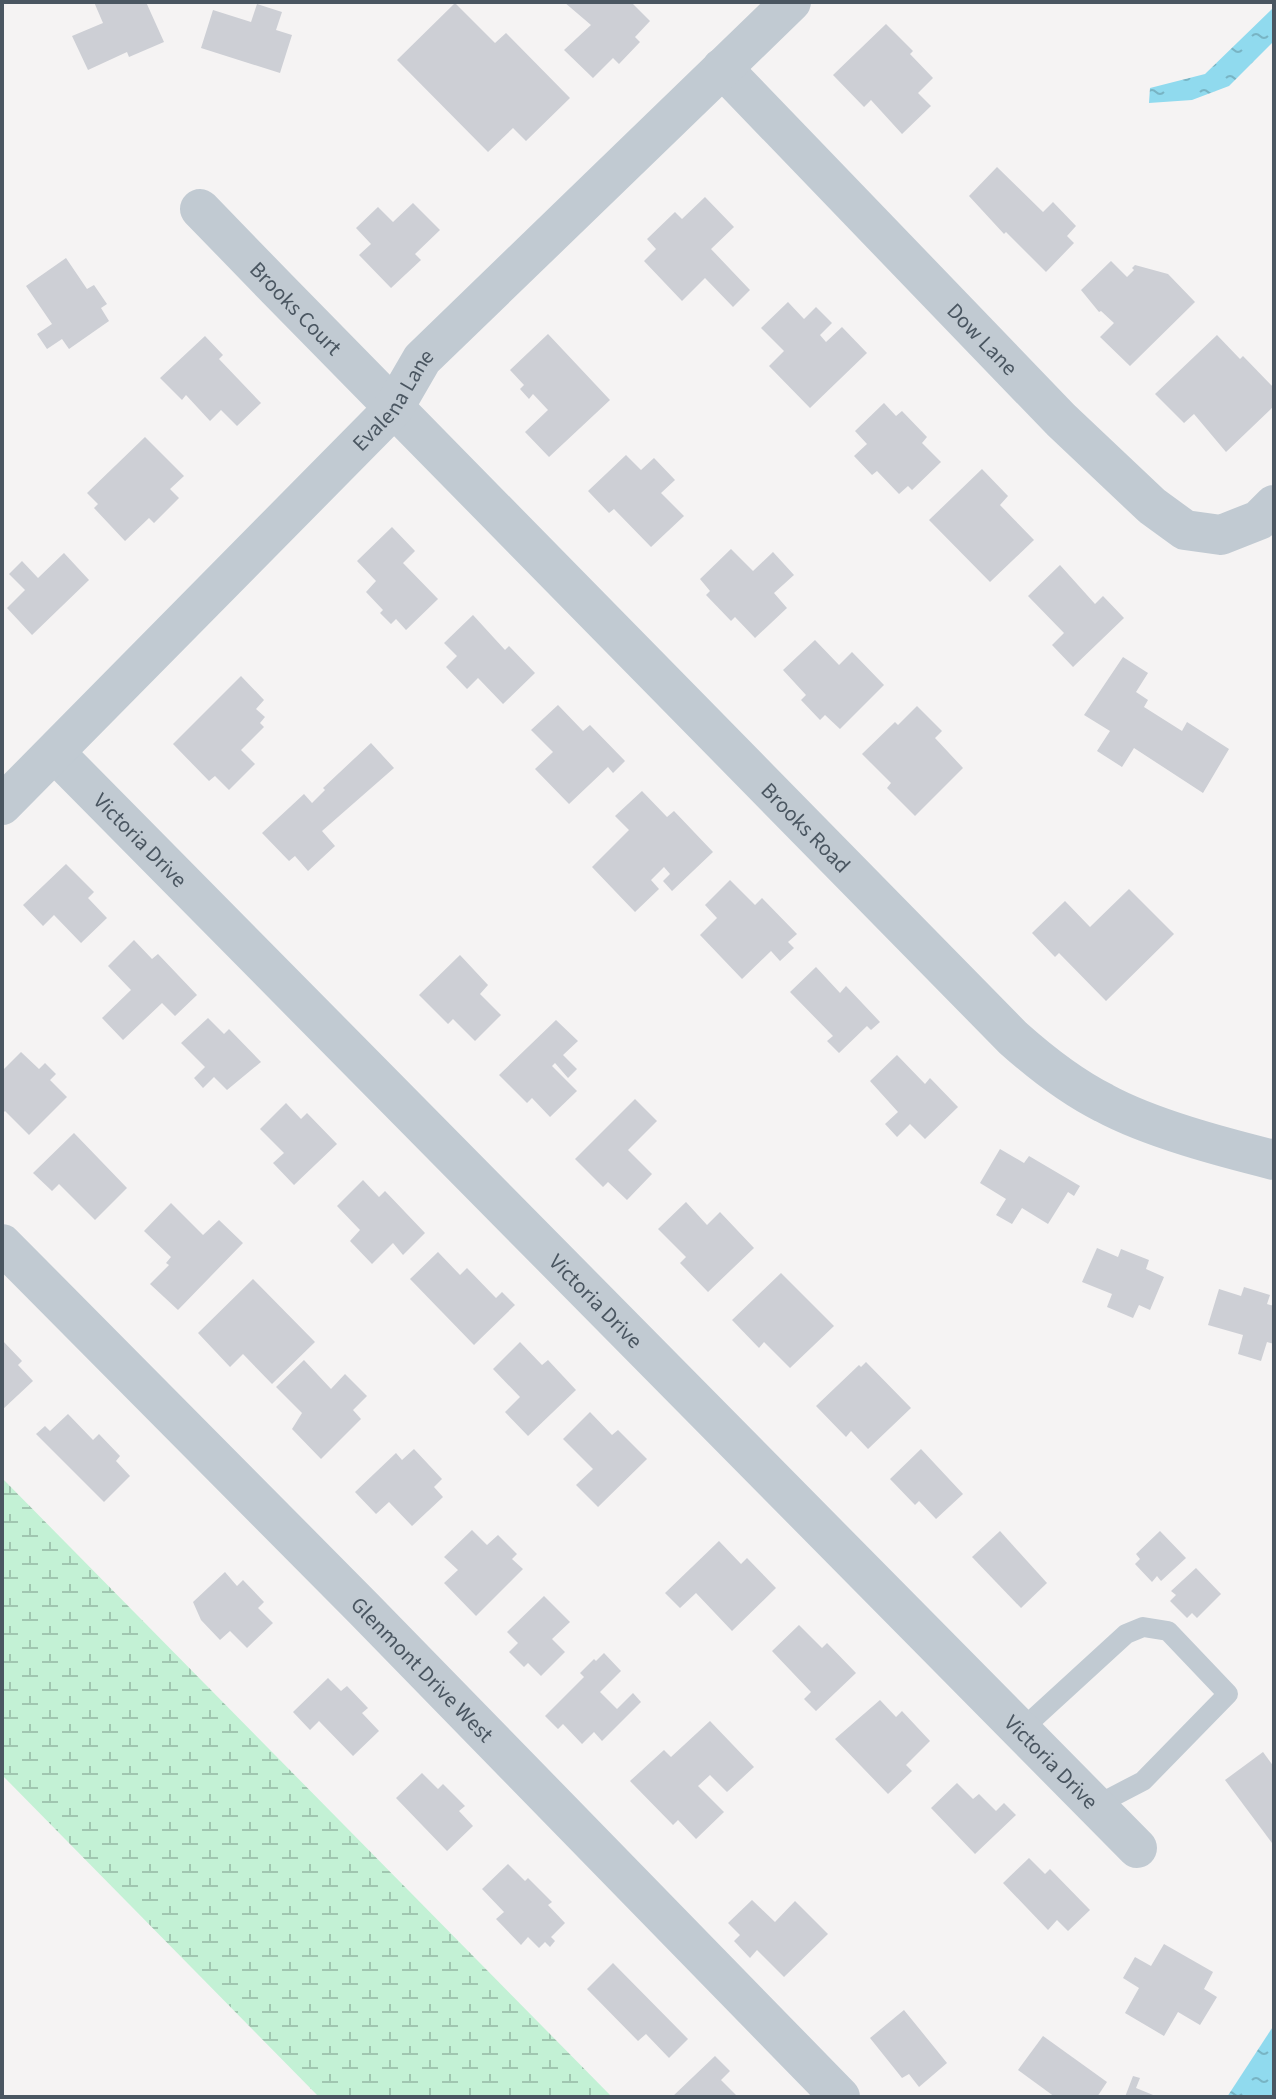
<svg xmlns="http://www.w3.org/2000/svg" width="1276" height="2099" viewBox="0 0 1276 2099" font-family="'Source Sans 3',sans-serif">
<style>
.wetland{fill:url(#wetland-marsh)}
.water{fill:url(#water-ripples)}
.building{fill:#cdcfd5}
.lines{fill:none;stroke-linecap:round;stroke-linejoin:round}
.lane{stroke:#c1cad2;stroke-width:20}
.street{stroke:#c1cad2;stroke-width:40}
.labels{text-anchor:middle;stroke-width:8;stroke-linejoin:round;paint-order:stroke}
.street-label{font-size:22px;fill:#4a5661;stroke:#fff}
</style>
<defs>
<pattern id="wetland-marsh" width="20" height="14" patternUnits="userSpaceOnUse" patternTransform="scale(2)"><rect width="20" height="14" fill="#c3f1d5"/><path d="M1 5h8M5 5V1M11 12h8M15 12V8" fill="none" stroke="#a0c6b0"/></pattern>
<pattern id="water-ripples" width="26" height="14" patternUnits="userSpaceOnUse" patternTransform="scale(2)"><rect width="26" height="14" fill="#90daee"/><path d="M2 4q2-2 4 0t4 0M15 11q2-2 4 0t4 0" fill="none" stroke="#78b4c4"/></pattern>
</defs>
<rect width="100%" height="100%" fill="#f5f3f3"/>
<path class="wetland" d="M2,1478L612,2097H319L2,1775Z"/>
<g class="water">
<path d="M1274,7V41L1229,86L1192,100L1149,103L1150,88L1205,74Z"/>
<path d="M1274,2025V2097H1227Z"/>
</g>
<g class="building">
<path d="M94,2H146L164,42L129,57L127,52L88,70L72,36L103,23Z"/>
<path d="M564,2H631L650,21L635,37L640,42L619,64L613,58L593,78L564,50L591,25Z"/>
<path d="M455,3L495,43L506,33L570,98L526,141L513,128L488,152L397,60Z"/>
<path d="M257,4L282,12L276,30L292,35L280,73L201,48L213,10L251,22Z"/>
<path d="M886,24L913,51L910,54L933,78L918,93L931,106L902,134L871,100L864,107L833,75Z"/>
<path d="M997,167L1043,212L1053,202L1076,226L1067,236L1074,243L1046,272L1006,232L1004,234L969,196Z"/>
<path d="M705,197L734,227L711,249L750,290L733,307L705,278L682,301L644,261L656,249L647,239L675,212L682,219Z"/>
<path d="M413,203L440,230L415,254L421,260L391,288L359,255L371,244L356,228L378,207L393,222Z"/>
<path d="M66,258L87,289L94,285L107,304L101,308L109,321L69,349L62,339L47,349L37,334L52,324L26,286Z"/>
<path d="M1111,261L1127,277L1134,270L1132,268L1135,265L1168,274L1195,302L1130,366L1100,337L1114,323L1101,311L1099,312L1081,290Z"/>
<path d="M788,302L804,319L816,307L832,323L820,335L826,342L842,327L867,353L810,408L769,366L784,351L761,328Z"/>
<path d="M548,334L610,400L549,457L525,432L548,410L533,394L529,399L520,389L524,385L510,370Z"/>
<path d="M1217,335L1240,359L1243,356L1274,388V406L1226,452L1194,414L1184,423L1155,394Z"/>
<path d="M205,336L223,355L219,359L261,403L237,426L221,410L210,421L186,395L182,400L160,378Z"/>
<path d="M884,403L896,416L902,411L927,437L922,443L941,462L912,490L908,486L899,494L877,471L872,475L854,456L867,444L855,431Z"/>
<path d="M145,437L184,476L170,489L179,498L154,523L149,518L125,541L94,508L98,504L87,493Z"/>
<path d="M626,455L641,470L654,458L675,480L661,493L684,516L651,547L614,509L609,513L588,491Z"/>
<path d="M982,469L1008,496L1000,505L1034,540L990,582L929,520Z"/>
<path d="M392,527L415,551L403,563L438,599L406,630L396,619L391,624L380,613L383,610L366,592L376,581L357,561Z"/>
<path d="M731,549L753,571L773,552L794,575L774,593L787,608L755,638L735,617L731,621L706,595L710,591L700,579Z"/>
<path d="M64,553L89,580L32,635L7,608L25,590L9,574L22,561L38,578Z"/>
<path d="M1060,565L1095,604L1103,596L1124,618L1073,667L1052,645L1064,633L1028,596Z"/>
<path d="M473,615L505,650L509,646L535,673L503,704L478,678L467,689L446,667L457,656L444,643Z"/>
<path d="M815,640L839,665L852,652L884,685L840,729L825,715L820,720L801,700L806,695L783,670Z"/>
<path d="M1123,657L1148,673L1136,692L1148,700L1144,707L1182,731L1187,722L1229,749L1203,793L1134,748L1122,767L1097,751L1110,731L1084,715Z"/>
<path d="M241,676L264,700L256,709L265,717L260,723L264,727L241,750L255,764L229,790L215,776L209,781L173,744Z"/>
<path d="M558,705L583,731L590,725L625,761L613,773L608,767L569,804L535,769L553,752L531,730Z"/>
<path d="M917,706L942,731L935,738L963,768L915,816L887,788L891,783L862,754L895,722L898,725Z"/>
<path d="M371,743L394,768L322,831L335,846L308,871L295,856L289,861L262,833L304,794L312,803L325,790L323,788Z"/>
<path d="M642,791L667,817L674,811L713,852L672,891L663,881L670,874L664,867L651,880L659,889L635,912L592,867L629,830L615,816Z"/>
<path d="M66,864L94,892L88,898L107,918L81,943L54,915L43,926L23,905Z"/>
<path d="M730,880L755,905L762,898L797,934L788,942L794,948L780,961L771,951L742,979L700,935L717,918L705,905Z"/>
<path d="M1129,889L1174,934L1106,1001L1059,953L1055,957L1032,933L1065,901L1090,927Z"/>
<path d="M134,940L152,959L158,954L197,995L175,1016L162,1003L123,1040L102,1018L131,990L108,966Z"/>
<path d="M460,955L488,985L480,994L501,1015L475,1041L453,1019L448,1024L419,995Z"/>
<path d="M816,967L840,993L846,986L880,1022L871,1030L867,1026L839,1053L827,1041L833,1036L790,992Z"/>
<path d="M208,1018L224,1034L229,1029L261,1062L227,1090L214,1077L203,1088L194,1078L205,1067L181,1043Z"/>
<path d="M556,1020L578,1041L563,1055L577,1069L568,1078L555,1063L552,1066L577,1091L550,1117L532,1098L527,1103L499,1075Z"/>
<path d="M21,1052L39,1069L45,1063L56,1074L50,1080L67,1097L29,1135L5,1111L2,1114V1071Z"/>
<path d="M897,1055L925,1084L930,1078L958,1107L925,1139L910,1124L897,1137L885,1124L898,1112L870,1081Z"/>
<path d="M635,1099L657,1121L628,1150L652,1174L627,1200L608,1182L603,1187L575,1159Z"/>
<path d="M286,1103L301,1119L307,1113L337,1144L294,1185L273,1163L284,1153L260,1129Z"/>
<path d="M74,1133L127,1188L95,1220L59,1184L52,1191L33,1173Z"/>
<path d="M1000,1149L1024,1163L1029,1156L1080,1186L1074,1196L1068,1192L1048,1224L1022,1208L1012,1224L996,1215L1006,1199L980,1183Z"/>
<path d="M363,1180L379,1197L385,1191L425,1233L403,1255L393,1243L372,1264L350,1241L360,1230L337,1206Z"/>
<path d="M686,1202L707,1225L720,1212L754,1248L708,1292L680,1263L686,1257L658,1229Z"/>
<path d="M171,1203L203,1235L219,1220L243,1243L178,1310L150,1284L169,1265L166,1263L171,1257L144,1231Z"/>
<path d="M1097,1248L1118,1257L1121,1249L1149,1260L1146,1269L1164,1277L1150,1310L1139,1305L1133,1318L1107,1307L1112,1294L1082,1282Z"/>
<path d="M438,1252L460,1275L467,1268L496,1298L502,1292L515,1305L474,1345L410,1279Z"/>
<path d="M781,1273L834,1326L790,1368L764,1342L759,1348L732,1320Z"/>
<path d="M253,1279L315,1342L272,1384L243,1354L230,1367L198,1333Z"/>
<path d="M1244,1287L1270,1295L1267,1304L1274,1306V1344L1267,1342L1261,1361L1238,1354L1243,1335L1208,1325L1219,1289L1241,1296Z"/>
<path d="M2,1340L22,1361L18,1365L33,1381L2,1410Z"/>
<path d="M520,1342L542,1365L548,1360L576,1390L528,1436L505,1412L520,1397L493,1369Z"/>
<path d="M304,1360L331,1389L345,1374L367,1396L353,1410L361,1419L321,1459L292,1429L302,1413L276,1387Z"/>
<path d="M866,1362L911,1408L868,1449L851,1431L846,1437L816,1406L859,1365L861,1367Z"/>
<path d="M590,1412L612,1435L618,1430L647,1459L598,1507L576,1485L593,1469L563,1439Z"/>
<path d="M68,1414L93,1440L99,1434L120,1456L116,1461L130,1476L104,1502L36,1434L45,1426L50,1431Z"/>
<path d="M414,1449L442,1479L434,1487L443,1497L412,1526L389,1502L376,1514L355,1492L396,1453L402,1460Z"/>
<path d="M921,1449L963,1494L936,1519L919,1501L915,1505L890,1479Z"/>
<path d="M472,1530L487,1545L498,1535L517,1554L512,1559L523,1569L476,1616L444,1583L458,1570L444,1557Z"/>
<path d="M1000,1531L1047,1583L1021,1608L972,1557Z"/>
<path d="M1160,1531L1186,1558L1161,1581L1157,1576L1152,1582L1135,1564L1140,1559L1136,1554Z"/>
<path d="M719,1541L741,1564L747,1558L776,1588L732,1631L696,1593L680,1608L665,1593Z"/>
<path d="M1196,1568L1221,1594L1197,1618L1192,1613L1187,1618L1170,1601L1176,1595L1171,1591Z"/>
<path d="M225,1572L237,1586L243,1580L264,1602L258,1608L273,1623L247,1648L230,1631L220,1640L201,1620L193,1602Z"/>
<path d="M544,1596L570,1622L552,1639L565,1652L541,1676L528,1663L524,1667L509,1652L518,1643L507,1632Z"/>
<path d="M799,1625L822,1648L827,1643L856,1673L816,1711L804,1699L811,1692L772,1651Z"/>
<path d="M604,1653L621,1671L600,1692L617,1709L633,1693L641,1702L602,1741L594,1732L582,1744L563,1724L558,1729L545,1716L584,1677L580,1673L594,1659L596,1661Z"/>
<path d="M328,1678L341,1691L347,1686L368,1708L362,1713L379,1731L353,1756L319,1721L310,1730L293,1712Z"/>
<path d="M880,1700L896,1717L902,1711L930,1741L906,1765L912,1771L888,1794L835,1739Z"/>
<path d="M710,1721L754,1767L727,1792L710,1775L698,1786L724,1812L696,1839L678,1820L673,1825L630,1781L664,1750L671,1757Z"/>
<path d="M1263,1752L1274,1767V1841L1272,1843L1225,1780Z"/>
<path d="M422,1773L438,1789L443,1784L465,1806L459,1811L473,1826L447,1851L396,1798Z"/>
<path d="M957,1783L973,1799L979,1794L996,1811L1004,1803L1016,1815L975,1854L931,1808Z"/>
<path d="M1029,1858L1045,1874L1050,1869L1090,1910L1068,1931L1057,1920L1048,1930L1003,1883Z"/>
<path d="M508,1864L525,1881L528,1878L552,1902L548,1905L565,1923L551,1937L555,1941L550,1947L545,1942L539,1948L528,1937L521,1945L496,1919L504,1912L482,1889Z"/>
<path d="M752,1900L775,1922L795,1901L828,1934L784,1977L757,1950L750,1958L734,1941L740,1935L728,1923Z"/>
<path d="M1164,1944L1213,1972L1204,1989L1217,1997L1200,2025L1178,2012L1164,2036L1125,2013L1139,1988L1123,1978L1135,1957L1151,1966Z"/>
<path d="M613,1963L688,2039L669,2058L646,2034L638,2041L587,1989Z"/>
<path d="M904,2010L947,2063L919,2087L909,2074L902,2078L870,2038Z"/>
<path d="M1043,2036L1107,2082L1097,2097H1055L1018,2070Z"/>
<path d="M715,2056L730,2071L721,2080L738,2097H672Z"/>
<path d="M1133,2076L1140,2078L1136,2088L1158,2097H1125Z"/>
</g>
<g class="lines">
<path class="lane" d="M1020,1731L1126,1634L1143,1627L1168,1631L1228,1694L1143,1781L1095,1806"/>
<g class="street">
<path id="s1" d="M722,68L1061,420L1152,506L1185,530L1221,535L1259,520L1274,505"/>
<path id="s2" d="M200,209C469,487 742,761 1013,1038C1041,1063 1070,1086 1104,1103C1150,1128 1222,1147 1274,1160"/>
<path id="s3" d="M55,753L1137,1848"/>
<path id="s4" d="M2,805L393,409L422,359L791,2"/>
<path id="s5" d="M2,1244L364,1609L840,2097"/>
</g>
</g>
<g class="labels">
<g class="street-label">
<text dy="8" stroke="none"><textPath href="#s2" startOffset="138">Brooks Court</textPath></text>
<text dy="8" stroke="none"><textPath href="#s1" startOffset="376">Dow Lane</textPath></text>
<text dy="8" stroke="none"><textPath href="#s4" startOffset="564">Evalena Lane</textPath></text>
<text dy="8" stroke="none"><textPath href="#s2" startOffset="866">Brooks Road</textPath></text>
<text dy="8" stroke="none"><textPath href="#s3" startOffset="122">Victoria Drive</textPath></text>
<text dy="8" stroke="none"><textPath href="#s3" startOffset="770">Victoria Drive</textPath></text>
<text dy="8" stroke="none"><textPath href="#s5" startOffset="598">Glenmont Drive West</textPath></text>
<text dy="8" stroke="none"><textPath href="#s3" startOffset="1418">Victoria Drive</textPath></text>
</g>
</g>
<rect width="1276" height="2099" fill="none" stroke="#4a5661" stroke-width="8"/>
</svg>
